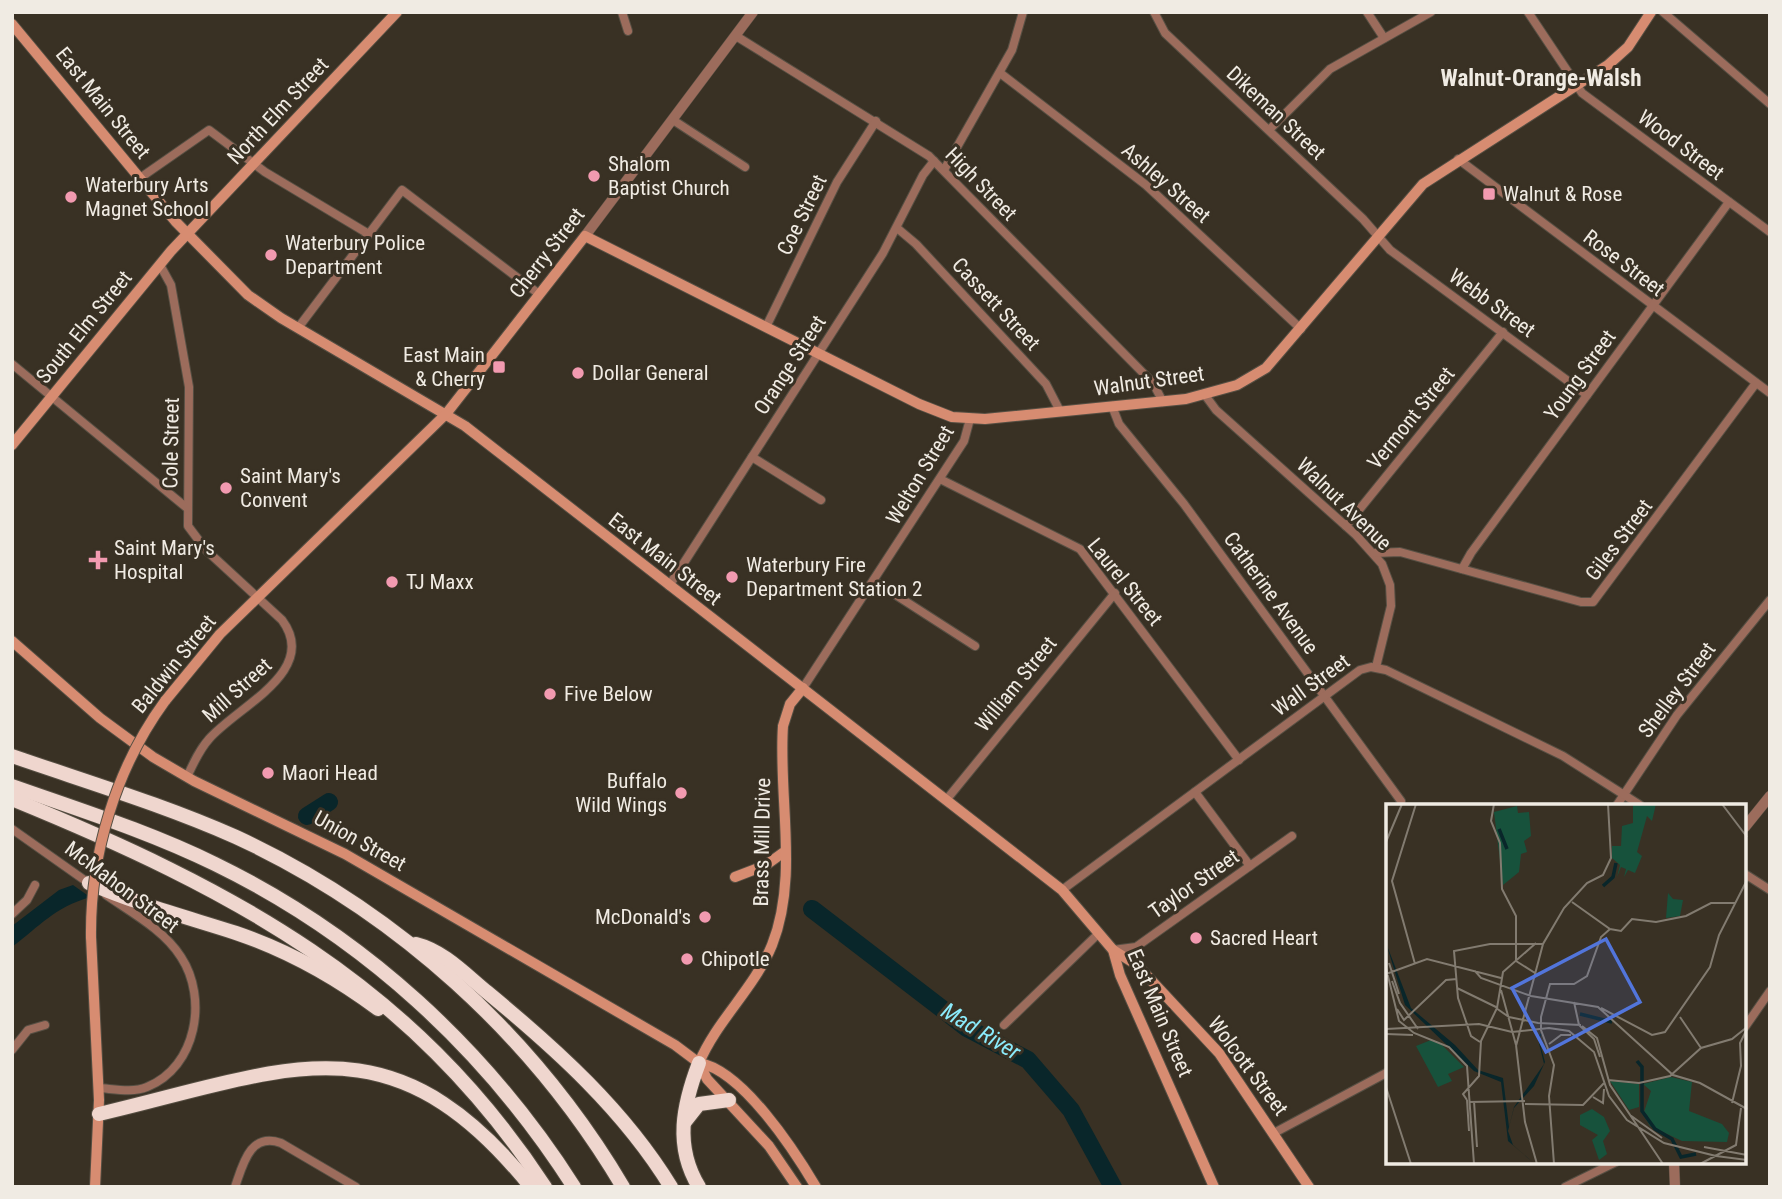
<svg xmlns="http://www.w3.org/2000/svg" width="1782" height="1199" viewBox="0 0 1782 1199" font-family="'Roboto Condensed',sans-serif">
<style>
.water{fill:#09262a}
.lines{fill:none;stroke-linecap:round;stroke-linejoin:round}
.river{stroke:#09262a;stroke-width:18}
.minor-casing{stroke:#564f43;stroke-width:10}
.tertiary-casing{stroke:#564f43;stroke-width:11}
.secondary-casing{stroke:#564f43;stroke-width:12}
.motorway-casing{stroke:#564f43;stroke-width:16}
.minor{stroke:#9c6c5c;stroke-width:8}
.tertiary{stroke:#9c6c5c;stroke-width:10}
.secondary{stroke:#d78c71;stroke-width:10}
.motorway{stroke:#efd6ce;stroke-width:14}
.secondary-bridge-casing{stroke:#564f43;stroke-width:12;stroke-linecap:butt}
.secondary-bridge{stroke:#d78c71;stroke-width:10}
.poi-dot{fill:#f29ab0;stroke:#393124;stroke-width:2.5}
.labels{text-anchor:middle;stroke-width:6;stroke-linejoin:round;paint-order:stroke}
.street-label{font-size:21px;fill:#f0ebe3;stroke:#393124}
.poi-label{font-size:21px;fill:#f0ebe3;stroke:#393124;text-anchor:start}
.neighbourhood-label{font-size:23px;font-weight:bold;fill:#f0ebe3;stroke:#393124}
.water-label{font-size:23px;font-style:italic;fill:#8bebfb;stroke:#393124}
.inset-river{fill:none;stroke:#09262a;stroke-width:3.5}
.inset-road{fill:none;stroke:#827b70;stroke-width:2}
.view{fill:#5275db;fill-opacity:0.15;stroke:#5275db;stroke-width:3.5}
.inset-edge{fill:none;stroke:#f0ebe3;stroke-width:3.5}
</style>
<rect width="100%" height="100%" fill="#393124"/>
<path class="water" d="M73,885L90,897C54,908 41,925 12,947V926L59,890Z"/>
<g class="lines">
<g class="river">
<path d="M307,816L329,802"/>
<path d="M812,909L967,1028L1028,1060L1071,1110L1113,1187"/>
</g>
<defs>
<g id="minor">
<path d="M622,12L628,31"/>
<path d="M1154,12L1165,33L1363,219L1390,250L1587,395"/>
<path d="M1367,12L1384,38"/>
<path d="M1528,12L1582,93L1770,232"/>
<path d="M1663,12L1770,104"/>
<path d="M736,36L929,156L1153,383L1163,402"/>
<path d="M1000,73L1146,185L1301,329"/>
<path d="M673,120L745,167"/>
<path d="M1269,130L1330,69L1431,12"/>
<path d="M1458,159L1770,393"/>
<path d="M944,170L1012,50L1023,12"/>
<path d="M140,178L209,130L265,172L367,233"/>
<path d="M897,228L916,244L1046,384L1060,411"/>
<path d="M160,265L171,285L189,387L188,526L206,550L282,620C320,671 238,706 209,739C199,750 193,764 187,777"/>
<path d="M766,327L837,182L876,121"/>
<path d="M298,328L402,190L539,294"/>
<path d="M12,364L187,508"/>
<path d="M1205,395L1216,410L1356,535L1382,564L1390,585L1391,606L1376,667"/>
<path d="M1112,406L1119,424L1184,504L1401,801"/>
<path d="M752,457L821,500"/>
<path d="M940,479L1080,549L1239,760"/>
<path d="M1346,526L1503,332"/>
<path d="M1374,553L1400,552L1581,602H1593L1756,383"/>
<path d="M1462,569L1471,553L1729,202"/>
<path d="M874,581L975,646"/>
<path d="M669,586L883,253L923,175L934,161"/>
<path d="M803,688L964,441L970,419"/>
<path d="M1195,792L1250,866"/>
<path d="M947,799L1115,593"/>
<path d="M1617,805L1677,715L1770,600"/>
<path d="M12,829L90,884"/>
<path d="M1745,874L1770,890"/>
<path d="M1062,890L1360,670L1371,667L1386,670L1563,756L1640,805"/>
<path d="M12,914L27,900L35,885"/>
<path d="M1113,950L1136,947L1292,836"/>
<path d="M1004,1025L1099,933"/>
<path d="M1745,1027L1770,991"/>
<path d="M12,1050L28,1030L45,1025"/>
<path d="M99,1088C114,1089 133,1093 147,1087C197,1067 208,998 181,957C164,930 132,913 106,895"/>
<path d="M1274,1133L1388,1072"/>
<path d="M235,1187C243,1164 250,1132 281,1143L356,1187"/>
<path d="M1565,1187L1616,1162"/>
</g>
<g id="tertiary">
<path d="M585,236L753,12"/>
<path d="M1745,827L1770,796"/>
<path d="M1674,1162L1675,1187"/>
</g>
<g id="secondary">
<path d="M12,24L176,222L248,295L281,318L465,426L1062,890L1113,950L1120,975L1214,1187"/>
<path d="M12,445L171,251L397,12"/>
<path d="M12,641L100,718L153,757L194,781L345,854L675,1045L699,1063L707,1079L769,1146L797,1187"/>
<path d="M165,701L220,634L446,414L585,236L919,404L952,417L985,419L1186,399L1237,385L1266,368L1423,184L1608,65L1628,47L1651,12"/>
<path d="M735,877L766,865L784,852"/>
<path d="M91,937L99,1100L95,1187"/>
<path d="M1113,950L1137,965L1219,1053L1309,1187"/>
<path d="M699,1063C717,1020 754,989 772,945C799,877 778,797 783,726L790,704L803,688"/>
<path d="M699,1063C742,1070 794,1150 816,1187"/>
</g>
<g id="motorway">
<path d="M12,756C87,782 164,805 236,837C396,911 533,1035 623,1187"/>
<path d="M12,786C80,810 150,832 215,864C363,936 486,1049 574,1187"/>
<path d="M12,799C232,889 411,983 545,1187"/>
<path d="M89,883C137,904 186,917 236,933C286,950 335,977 378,1009"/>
<path d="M416,944C444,951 465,974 487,992C556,1049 624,1110 671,1187"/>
<path d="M699,1063C683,1105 674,1146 699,1187"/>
<path d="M99,1114C287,1070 390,1012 531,1187"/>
<path d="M684,1123L699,1104L729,1100"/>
</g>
</defs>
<use href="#minor" class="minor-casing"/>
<use href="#tertiary" class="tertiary-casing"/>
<use href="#secondary" class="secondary-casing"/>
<use href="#motorway" class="motorway-casing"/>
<use href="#minor" class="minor"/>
<use href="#tertiary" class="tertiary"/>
<use href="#secondary" class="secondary"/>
<use href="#motorway" class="motorway"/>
<defs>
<path id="secondary-bridge" d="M91,937C90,854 116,768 165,701"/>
</defs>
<use href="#secondary-bridge" class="secondary-bridge-casing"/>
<use href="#secondary-bridge" class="secondary-bridge"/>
</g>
<g class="poi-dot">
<circle cx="594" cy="176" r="7"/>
<rect x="1482" y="187" width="14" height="14" rx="3.5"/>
<circle cx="71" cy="197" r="7"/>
<circle cx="271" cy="255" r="7"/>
<rect x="492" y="360" width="14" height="14" rx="3.5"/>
<circle cx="578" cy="373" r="7"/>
<circle cx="226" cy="488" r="7"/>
<path d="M94.5 549.5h7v7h7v7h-7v7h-7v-7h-7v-7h7z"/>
<circle cx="732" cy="577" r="7"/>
<circle cx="392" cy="582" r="7"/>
<circle cx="550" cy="694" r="7"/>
<circle cx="268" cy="773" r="7"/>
<circle cx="681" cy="793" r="7"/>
<circle cx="705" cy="917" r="7"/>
<circle cx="1196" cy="938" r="7"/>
<circle cx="687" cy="959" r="7"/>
</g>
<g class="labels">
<g class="street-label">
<text transform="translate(103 103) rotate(51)" y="7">East Main Street</text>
<text transform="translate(278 111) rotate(-47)" y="7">North Elm Street</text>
<text transform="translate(1276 113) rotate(43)" y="7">Dikeman Street</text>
<text transform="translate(1681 145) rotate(37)" y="7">Wood Street</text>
<text transform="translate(1166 183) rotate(41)" y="7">Ashley Street</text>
<text transform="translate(981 184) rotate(46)" y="7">High Street</text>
<text transform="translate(802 215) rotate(-64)" y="7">Coe Street</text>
<text transform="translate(547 253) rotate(-52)" y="7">Cherry Street</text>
<text transform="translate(1624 263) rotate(37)" y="7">Rose Street</text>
<text transform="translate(1492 303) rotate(36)" y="7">Webb Street</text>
<text transform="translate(996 304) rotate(47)" y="7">Cassett Street</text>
<text transform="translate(84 327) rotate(-51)" y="7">South Elm Street</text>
<text transform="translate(790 365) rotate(-57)" y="7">Orange Street</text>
<text transform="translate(1580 375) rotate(-54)" y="7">Young Street</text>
<text transform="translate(1149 381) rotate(-8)" y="7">Walnut Street</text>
<text transform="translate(1411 418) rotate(-51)" y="7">Vermont Street</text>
<text transform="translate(171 443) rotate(-89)" y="7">Cole Street</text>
<text transform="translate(920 475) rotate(-59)" y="7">Welton Street</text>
<text transform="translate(1344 504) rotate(44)" y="7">Walnut Avenue</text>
<text transform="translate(1619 540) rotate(-53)" y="7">Giles Street</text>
<text transform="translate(665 559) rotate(38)" y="7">East Main Street</text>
<text transform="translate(1125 582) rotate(51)" y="7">Laurel Street</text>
<text transform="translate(1271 593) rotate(54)" y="7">Catherine Avenue</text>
<text transform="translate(174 664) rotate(-51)" y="7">Baldwin Street</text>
<text transform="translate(1016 684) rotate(-51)" y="7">William Street</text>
<text transform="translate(1311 685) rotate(-36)" y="7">Wall Street</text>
<text transform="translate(237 690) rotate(-42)" y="7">Mill Street</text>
<text transform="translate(1677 690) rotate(-53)" y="7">Shelley Street</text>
<text transform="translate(360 841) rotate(29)" y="7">Union Street</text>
<text transform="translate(762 842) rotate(-89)" y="7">Brass Mill Drive</text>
<text transform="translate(1194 884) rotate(-35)" y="7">Taylor Street</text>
<text transform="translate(122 887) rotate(37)" y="7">McMahon Street</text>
<text transform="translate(1160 1013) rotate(67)" y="7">East Main Street</text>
<text transform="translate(1248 1066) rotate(53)" y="7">Wolcott Street</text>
</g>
<g class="poi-label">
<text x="608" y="171">Shalom<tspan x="608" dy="24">Baptist Church</tspan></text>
<text x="85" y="192">Waterbury Arts<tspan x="85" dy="24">Magnet School</tspan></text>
<text x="1503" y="201">Walnut &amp; Rose</text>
<text x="285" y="250">Waterbury Police<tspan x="285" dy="24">Department</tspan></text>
<text x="485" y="362" text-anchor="end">East Main<tspan x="485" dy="24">&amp; Cherry</tspan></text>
<text x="592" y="380">Dollar General</text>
<text x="240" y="483">Saint Mary's<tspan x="240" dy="24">Convent</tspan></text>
<text x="114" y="555">Saint Mary's<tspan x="114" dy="24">Hospital</tspan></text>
<text x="746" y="572">Waterbury Fire<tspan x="746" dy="24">Department Station 2</tspan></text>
<text x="406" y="589">TJ Maxx</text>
<text x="564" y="701">Five Below</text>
<text x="282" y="780">Maori Head</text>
<text x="667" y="788" text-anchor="end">Buffalo<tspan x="667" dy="24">Wild Wings</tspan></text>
<text x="691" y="924" text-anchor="end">McDonald's</text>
<text x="1210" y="945">Sacred Heart</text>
<text x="701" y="966">Chipotle</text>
</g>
<g class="neighbourhood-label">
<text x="1541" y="86">Walnut-Orange-Walsh</text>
</g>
<g class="water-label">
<text transform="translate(981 1031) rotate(31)" y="8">Mad River</text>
</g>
</g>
<g transform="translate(1386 804)">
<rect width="360" height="360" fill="#393124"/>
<path d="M247,0H270L266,17L261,12L251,48L256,52L249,69L242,66L238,73L240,65L235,63L231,73L234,61L226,54V42H235L236,22L247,19ZM131,2L132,9L143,8L145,32L138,37L141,48L135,50L133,68L117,81L108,8ZM282,89L287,95L297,96L294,112L280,114ZM45,236L53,238L78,263L62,270L66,277L52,283L30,242ZM285,273L306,278L303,307L336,320L343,329L341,338L296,337L264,322L257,310L262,312L258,308L265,287L257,280ZM224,277L253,280V303L243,306ZM206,305L218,313L224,327L217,337L221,350L213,356L206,336L212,331L194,321V311Z" fill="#17523c"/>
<path d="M0,139L25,204L69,241L92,266L117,274L123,323L128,303L158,260L152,235L154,230L156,229L153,236L159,258L148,282L128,304L122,327L127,341L149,360L122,337L115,278L88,267L19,201Z" fill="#09262a"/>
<path class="inset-river" d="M113,25L121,45M217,82L227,73L230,59M194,210L226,218M251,257L256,263V307L269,325L286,335L295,353L310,350"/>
<path class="inset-road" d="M108,0L105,17L114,39L116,85L130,112V157M336,0L361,33M0,38L16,0M186,98L224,125L235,127L246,115L270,118L300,112L325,99H349M130,157L149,169M3,159L13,190M29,160L6,77L30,0M0,164L13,217L28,229L63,243L81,262L88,360M89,167L95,174L145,192L212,203L287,271L314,279L361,305M0,170L41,155L115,174M6,177L14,199L32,225M71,184L112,204M115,186L130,241L139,318L151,360M188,198L193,221M110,204L123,213L152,219L195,221M215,204L266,231L279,228L324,163L333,131L361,76M11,205L18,216L60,176L71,175M294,213L315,244M193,221L208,235L214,253M196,222L211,234L224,281L277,360M0,225L93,220L126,228L163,224L183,227L208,248L223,292L241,316L278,339L330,352M0,230L27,231M94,238L85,232L72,194L68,147L104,140H157M163,240L175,231H185M130,242L157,140L178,104L201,79L217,71L225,54L222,0M222,276L253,279L284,272L315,244L346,235L361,223M0,283L25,360M207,293L217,299L218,285M81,296L77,290L93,272L95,237L111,204L117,168L150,139M81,296L83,327M88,297L91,343M83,298L139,297M346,299L355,262L354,239L361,225M139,300L197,301L219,278M244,311L276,334M318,343L361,351M330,352L361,356M168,360L163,292L168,261L155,226V213L164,180H188L201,172L215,133L224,125M314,360L350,341L355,304"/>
<path class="view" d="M220,135L254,198L160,248L126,184Z"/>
<rect width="360" height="360" class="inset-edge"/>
</g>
<rect width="1782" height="1199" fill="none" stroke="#f0ebe3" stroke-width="28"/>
</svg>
